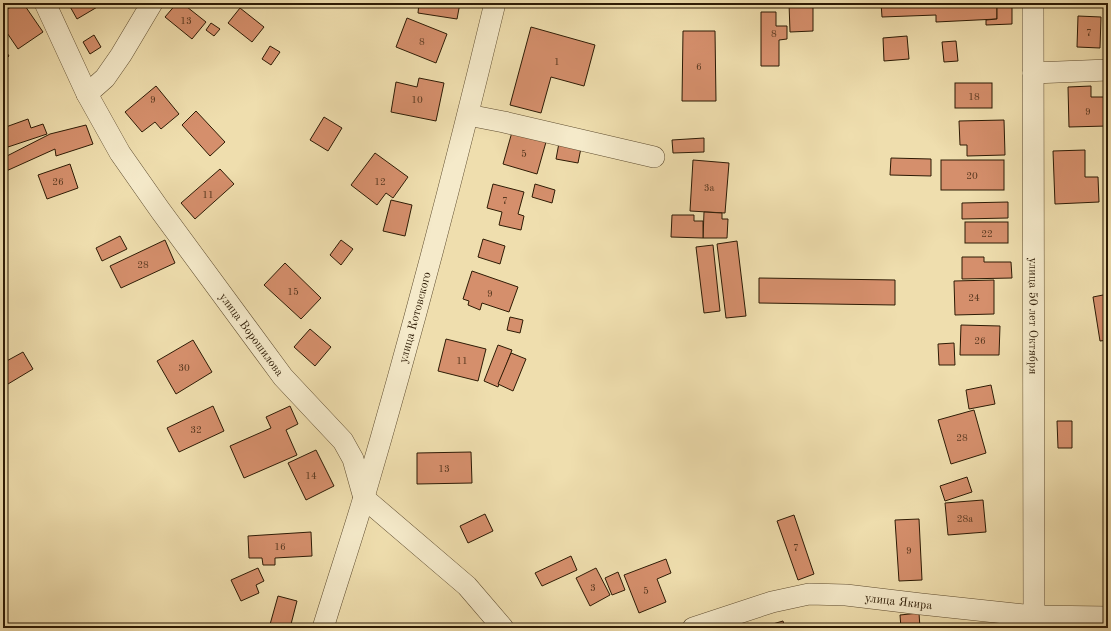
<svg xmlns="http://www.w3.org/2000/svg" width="1111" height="631" viewBox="0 0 1111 631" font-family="'Old Standard TT',serif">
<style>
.building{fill:#d58f6c;stroke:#2d1b05}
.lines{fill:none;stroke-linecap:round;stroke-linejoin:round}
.minor-casing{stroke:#5e4c2f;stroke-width:22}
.minor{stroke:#f5eaca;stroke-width:21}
.labels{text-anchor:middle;stroke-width:3;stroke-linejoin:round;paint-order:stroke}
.number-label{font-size:10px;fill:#57381f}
.street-label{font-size:12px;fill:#2d1b05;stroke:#f5eaca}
</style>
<rect width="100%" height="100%" fill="#efdeae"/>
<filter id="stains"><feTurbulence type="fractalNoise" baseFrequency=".005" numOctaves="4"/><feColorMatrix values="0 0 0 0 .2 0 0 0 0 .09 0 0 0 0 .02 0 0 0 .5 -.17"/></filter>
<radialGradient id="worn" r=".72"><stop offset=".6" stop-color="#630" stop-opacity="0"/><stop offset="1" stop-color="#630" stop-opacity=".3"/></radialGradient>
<g class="building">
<path d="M17,3H23L43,32L18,49L3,27V12Z"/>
<path d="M68,3H104L77,19Z"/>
<path d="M177,3H182L206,22L192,39L165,17Z"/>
<path d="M419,3H460L457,19L418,13Z"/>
<path d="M789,3H813V31L790,32Z"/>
<path d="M881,3H997V19L936,22V15L882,17Z"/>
<path d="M997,3H1012V24L986,25V20L997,19Z"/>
<path d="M240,8L264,27L252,42L228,23Z"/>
<path d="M761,12H776V26H787V39L779,40V66H761Z"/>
<path d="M1078,16L1101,17L1100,48L1077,47Z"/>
<path d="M407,18L447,34L436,63L396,47Z"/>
<path d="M211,23L220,29L214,36L206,30Z"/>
<path d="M531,27L595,45L584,86L551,77L541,113L510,105Z"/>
<path d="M683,31H715L716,101H682Z"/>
<path d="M94,35L101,47L90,54L83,42Z"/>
<path d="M907,36L909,59L884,61L883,38Z"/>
<path d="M956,41L958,61L944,62L942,42Z"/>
<path d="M270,46L280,52L271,65L262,59Z"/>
<path d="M3,47L9,56L3,61Z"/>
<path d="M419,78L444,83L436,121L391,112L396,82L417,87Z"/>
<rect x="955" y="83" width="37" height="25"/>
<path d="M156,86L179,114L161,129L155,122L142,132L125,112Z"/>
<path d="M1091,86V97H1107V126L1069,127L1068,87Z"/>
<path d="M196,111L225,142L210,156L182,125Z"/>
<path d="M324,117L342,128L328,151L310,140Z"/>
<path d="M28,119L31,128L43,124L47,134L8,147L3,132V128Z"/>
<path d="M1004,120L1005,155L967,156V145H960L959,121Z"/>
<path d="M86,125L93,144L56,156L55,149L4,172L3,170V158L50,134Z"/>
<path d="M512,132L546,142L537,174L503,164Z"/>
<path d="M704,138V152L673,153L672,140Z"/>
<path d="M559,143L581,148L578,163L556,159Z"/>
<path d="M1085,150V177H1098L1099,202L1055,204L1053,151Z"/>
<path d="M375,153L408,177L393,198L386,193L377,205L351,185Z"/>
<path d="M891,158L931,159V176L890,175Z"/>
<path d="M693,160L729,163L725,213L690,211Z"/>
<rect x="941" y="160" width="63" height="30"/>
<path d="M70,164L78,188L47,199L38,175Z"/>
<path d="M220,169L234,184L195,219L181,203Z"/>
<path d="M493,184L524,192L518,214L524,216L521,230L499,225L502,212L487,208Z"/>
<path d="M535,184L555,190L552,203L532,197Z"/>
<path d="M391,200L412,205L405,236L383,231Z"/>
<path d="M1008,202V218L962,219V203Z"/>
<path d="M704,212L722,213V219H728L727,238H703Z"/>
<path d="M672,215H694V221H703V238L671,237Z"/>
<rect x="965" y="222" width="43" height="21"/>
<path d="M120,236L127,249L102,261L96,248Z"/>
<path d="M483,239L505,246L500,264L478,257Z"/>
<path d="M165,240L175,263L121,288L110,266Z"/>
<path d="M341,240L353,249L341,265L330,255Z"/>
<path d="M737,241L746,316L726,318L717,244Z"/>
<path d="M713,245L720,311L704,313L696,247Z"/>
<path d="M962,257H984V262H1011L1012,278L962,279Z"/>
<path d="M285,263L321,298L301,319L264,285Z"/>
<path d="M472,271L518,287L509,312L482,303L480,310L468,305L469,301L463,299Z"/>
<path d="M759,278L895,280V305L759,303Z"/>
<path d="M994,280V314L955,315L954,281Z"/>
<path d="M1108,294V340L1100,341L1093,297Z"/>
<path d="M510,317L523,320L520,333L507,330Z"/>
<path d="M961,325L1000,326L999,355H960Z"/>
<path d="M310,329L331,347L315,366L294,347Z"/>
<path d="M446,339L486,349L478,381L438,371Z"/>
<path d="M193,340L212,372L176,394L157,361Z"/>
<path d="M954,343L955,365H939L938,344Z"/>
<path d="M498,345L512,350L498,387L484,381Z"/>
<path d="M23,352L33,369L3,387V363Z"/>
<path d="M511,353L526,359L513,391L498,384Z"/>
<path d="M991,385L995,404L969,409L966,390Z"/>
<path d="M213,406L224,431L179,452L167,428Z"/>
<path d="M290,406L298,424L286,430L297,455L244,478L230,446L271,428L266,417Z"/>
<path d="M974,410L986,453L951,464L938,420Z"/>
<path d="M1057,421H1072V448H1058Z"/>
<path d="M316,450L334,486L306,500L288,463Z"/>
<path d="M471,452L472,483L417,484V453Z"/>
<path d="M967,477L972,492L945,501L940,486Z"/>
<path d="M983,500L986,532L948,535L945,503Z"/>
<path d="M485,514L493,531L468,543L460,526Z"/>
<path d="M794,515L814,574L798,580L777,521Z"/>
<path d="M919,519L922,580L899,581L895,520Z"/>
<path d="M311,532L312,556L275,558V565H263L262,558H249L248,536Z"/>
<path d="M571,556L577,570L542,586L535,573Z"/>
<path d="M666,559L671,573L657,579L666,602L639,613L624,575Z"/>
<path d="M258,568L264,581L256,585L259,593L241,601L231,580Z"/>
<path d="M596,568L610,595L590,606L576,578Z"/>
<path d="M618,572L625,590L612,595L605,578Z"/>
<path d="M278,596L297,601L290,628H269Z"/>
<path d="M919,613L920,628H901L900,615Z"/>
<path d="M783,621L785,628H759Z"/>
<path d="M486,624L487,628H477Z"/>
</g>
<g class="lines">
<defs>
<g id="minor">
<path id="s1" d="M45,3L87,94L120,153L160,210L283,377L343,441L353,459L364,498L467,586L503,628"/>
<path id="s2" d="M1033,3L1034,628"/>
<path d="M1033,73L1108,70"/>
<path d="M87,94L105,78L121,55L152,3"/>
<path d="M468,115L504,122L654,157"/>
<path id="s3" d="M323,628C336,585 351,541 364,497C412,334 455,169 495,3"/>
<path id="s4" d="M693,628L772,602L809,594L846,595L921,604L1033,616L1108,617"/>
</g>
</defs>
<use href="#minor" class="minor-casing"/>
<use href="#minor" class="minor"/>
</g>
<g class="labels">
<g class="number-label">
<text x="186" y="24">13</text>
<text x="1089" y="36">7</text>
<text x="774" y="37">8</text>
<text x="422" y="45">8</text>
<text x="557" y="65">1</text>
<text x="699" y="70">6</text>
<text x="974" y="100">18</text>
<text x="153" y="103">9</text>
<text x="417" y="103">10</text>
<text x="1088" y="115">9</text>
<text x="524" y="157">5</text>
<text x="972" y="179">20</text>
<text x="58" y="185">26</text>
<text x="380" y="185">12</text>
<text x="709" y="191">3а</text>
<text x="208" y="198">11</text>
<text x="505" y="204">7</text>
<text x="987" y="237">22</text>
<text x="143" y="268">28</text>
<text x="293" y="295">15</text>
<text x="490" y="297">9</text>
<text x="974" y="301">24</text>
<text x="980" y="344">26</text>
<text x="462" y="364">11</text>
<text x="184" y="371">30</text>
<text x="196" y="433">32</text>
<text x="962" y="441">28</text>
<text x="444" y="472">13</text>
<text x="311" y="479">14</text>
<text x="965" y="522">28а</text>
<text x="280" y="550">16</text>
<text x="796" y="551">7</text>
<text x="909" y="554">9</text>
<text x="593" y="591">3</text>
<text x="646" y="594">5</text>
</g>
<g class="street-label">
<text dy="4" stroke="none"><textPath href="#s2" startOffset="313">улица 50 лет Октября</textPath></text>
<text dy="4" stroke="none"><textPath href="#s3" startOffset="324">улица Котовского</textPath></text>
<text dy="4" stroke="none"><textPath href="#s1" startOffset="392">улица Ворошилова</textPath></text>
<text dy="4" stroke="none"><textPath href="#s4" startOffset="211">улица Якира</textPath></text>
</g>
</g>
<rect width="1111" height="631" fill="none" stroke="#efdeae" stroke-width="16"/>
<rect x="4" y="4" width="1103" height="623" fill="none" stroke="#2d1b05" stroke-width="2"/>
<rect x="8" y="8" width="1095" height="615" fill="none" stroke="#2d1b05"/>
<rect width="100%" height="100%" filter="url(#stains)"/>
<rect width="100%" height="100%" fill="url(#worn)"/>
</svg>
